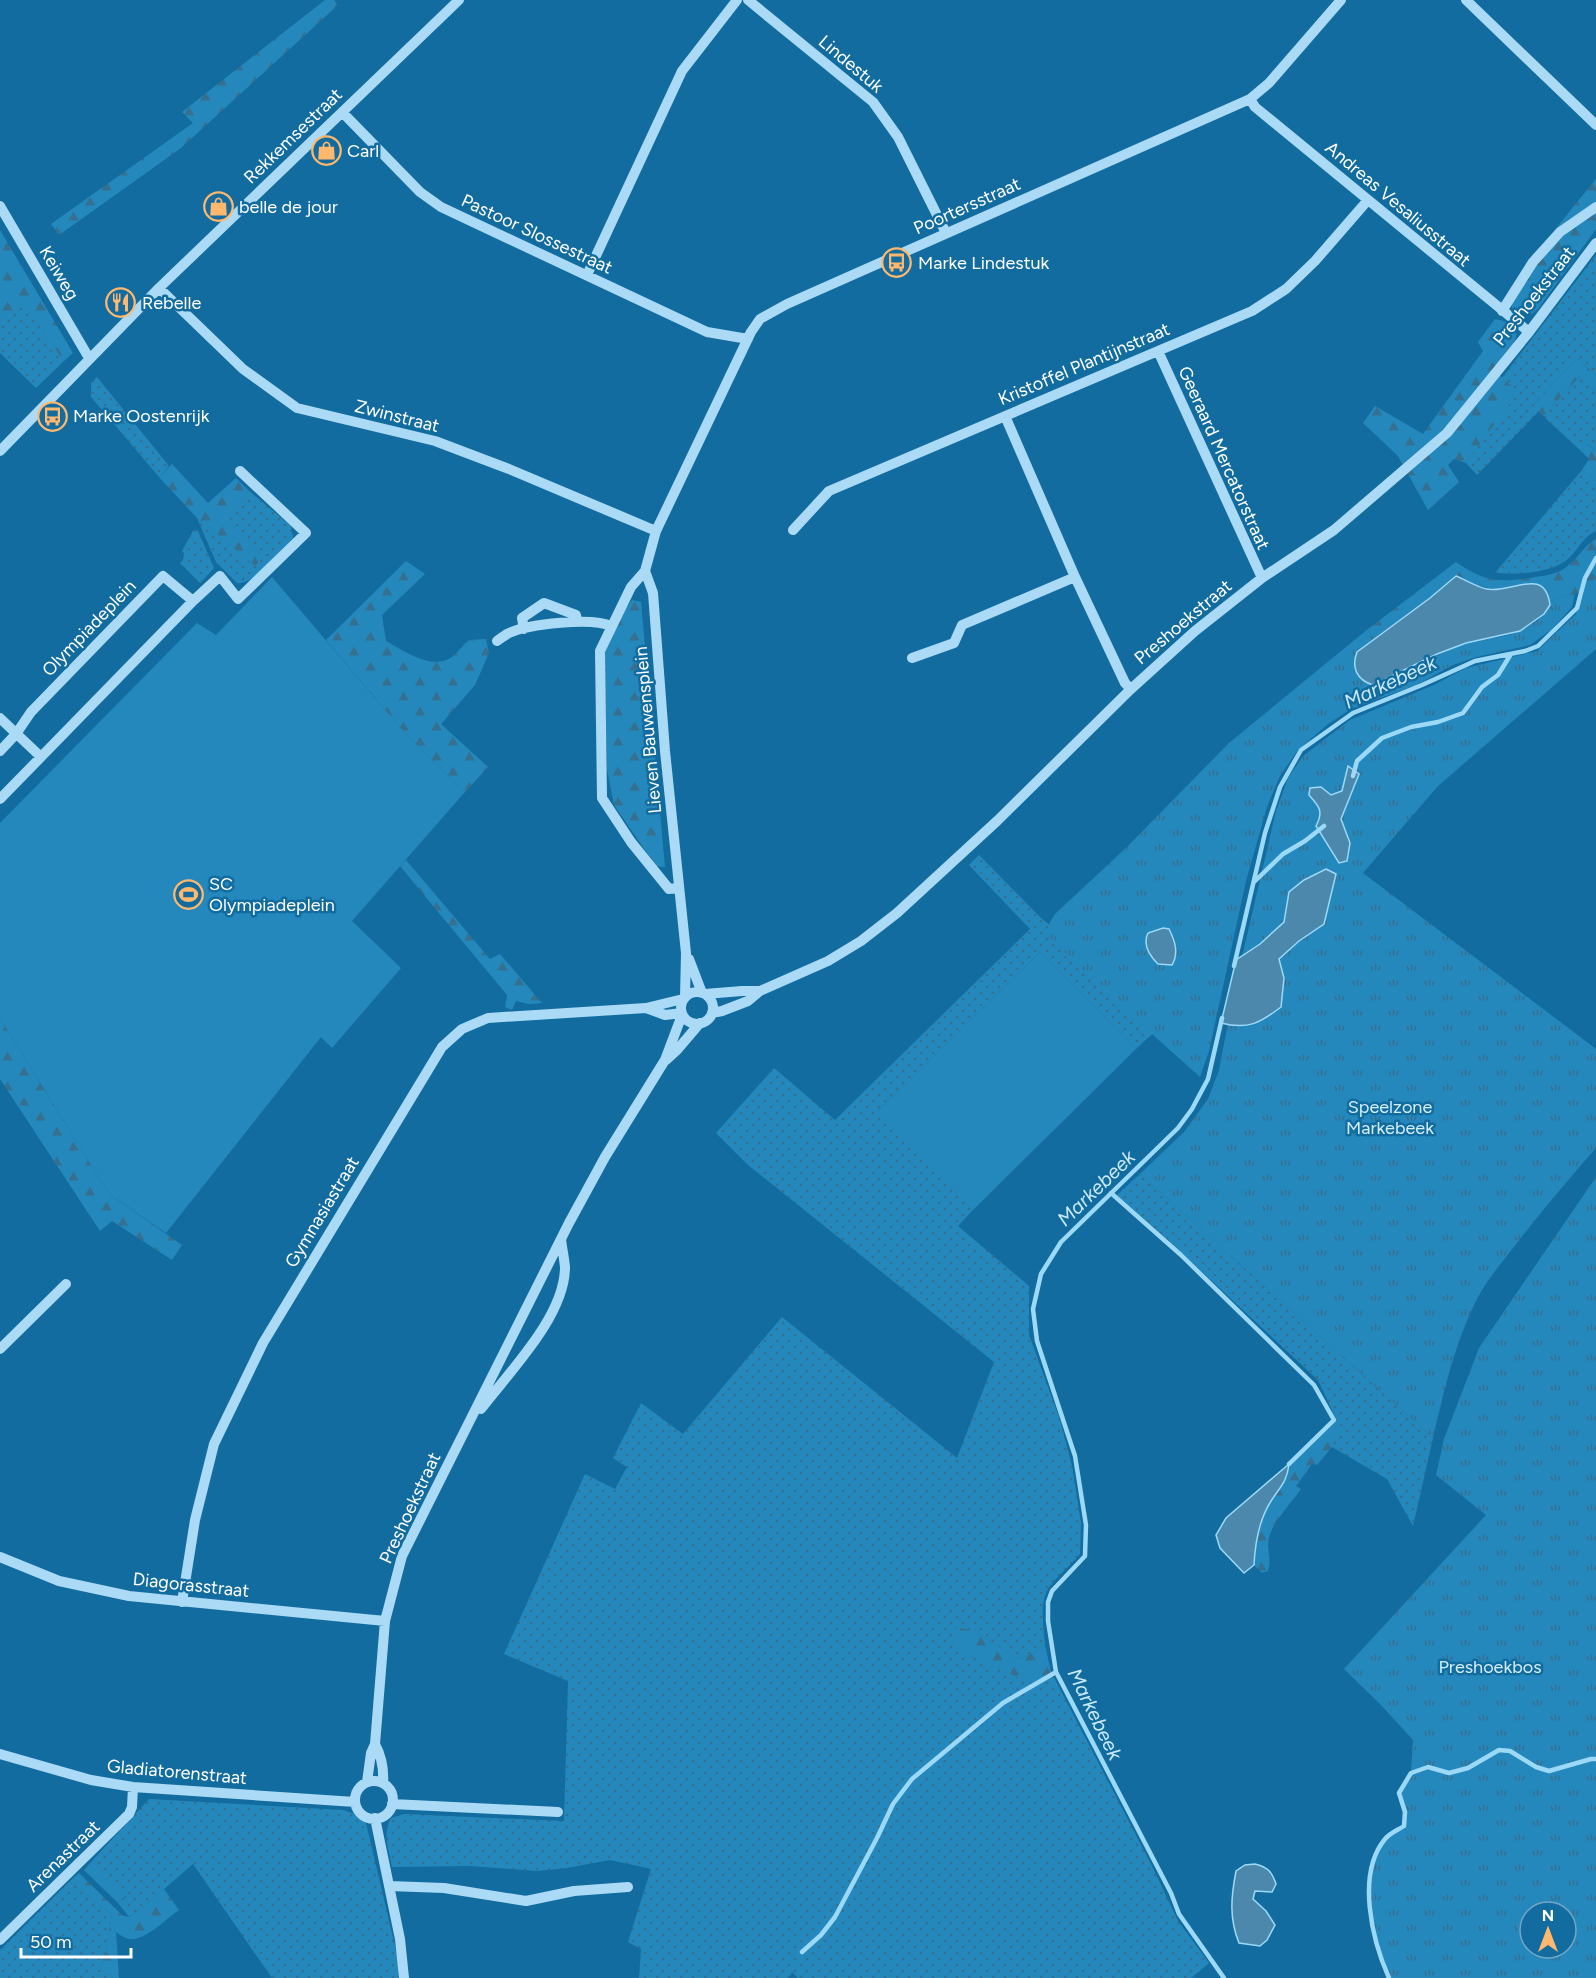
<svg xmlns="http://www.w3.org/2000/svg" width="1596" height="1978" font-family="Figtree,sans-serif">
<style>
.grass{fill:url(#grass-dots)}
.forest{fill:url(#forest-firs)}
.park{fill:url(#park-tufts);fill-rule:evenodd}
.pitch{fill:#2588bd}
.water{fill:#4b88ab;stroke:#9cd9f7;stroke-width:1.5}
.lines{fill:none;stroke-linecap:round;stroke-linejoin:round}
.stream{stroke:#9cd9f7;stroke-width:4.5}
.minor{stroke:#aadaf5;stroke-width:10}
.labels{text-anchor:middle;stroke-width:5;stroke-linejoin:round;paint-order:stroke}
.street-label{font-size:18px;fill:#fff;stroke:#126c9f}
.poi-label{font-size:18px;fill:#fff;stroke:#126c9f;text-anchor:start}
.park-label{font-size:18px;fill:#d3effe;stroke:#126c9f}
.water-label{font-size:20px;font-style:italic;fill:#c9eafc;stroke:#126c9f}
</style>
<defs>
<pattern id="grass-dots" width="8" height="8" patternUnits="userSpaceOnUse" patternTransform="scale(1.5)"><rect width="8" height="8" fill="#2588bd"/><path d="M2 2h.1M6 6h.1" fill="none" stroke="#357090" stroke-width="1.8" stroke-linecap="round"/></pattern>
<pattern id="forest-firs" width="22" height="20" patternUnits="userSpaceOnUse" patternTransform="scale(1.5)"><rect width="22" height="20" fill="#2588bd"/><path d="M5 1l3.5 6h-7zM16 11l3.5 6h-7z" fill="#357090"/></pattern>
<pattern id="park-tufts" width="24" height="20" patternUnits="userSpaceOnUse" patternTransform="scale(1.5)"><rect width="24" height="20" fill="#2588bd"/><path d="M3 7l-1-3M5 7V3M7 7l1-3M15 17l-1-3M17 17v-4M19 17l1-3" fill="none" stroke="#357090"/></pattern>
</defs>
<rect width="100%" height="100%" fill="#126c9f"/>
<path class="grass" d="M1596,255V376L1578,358L1533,405L1539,411L1477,475L1466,463L1517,392L1502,378Z
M24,303L64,361L36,388L0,353V321Z
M97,377L169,466L159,477L91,397V383Z
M1579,377L1596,393V452L1588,444L1581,451L1543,416Z
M1582,470L1596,481V531C1583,537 1579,548 1569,558C1554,573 1516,575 1495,573Z
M248,490L291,526L293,538C280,552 255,585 237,583L216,562L197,518L255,565L260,554L228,518Z
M195,530L198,531L214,568L200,583L180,563L183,560L184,553L182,551L193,531Z
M979,855L1040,917L1057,931L1152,1034L1136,1049L1040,952L877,1112L973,1210L958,1226L1029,1286V1335L1060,1420L1072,1466L1081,1523L1080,1554C1070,1566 1057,1576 1048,1589C1039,1604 1044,1628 1045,1645L1032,1654L1018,1659L976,1632L1031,1684L1051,1672L1152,1866L1178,1921L1209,1963L1191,1978H798L792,1972L789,1978H639L641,1949L628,1942L651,1869L610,1860L567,1868L537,1871L470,1866L392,1867C389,1851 382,1833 391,1818L404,1814L564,1821L568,1681L504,1654L585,1474L615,1489L627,1467L613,1458L641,1403L683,1434L782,1317L957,1458L994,1362L747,1164L716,1133L774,1068L835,1120L1030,929L969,865Z
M1140,1174L1433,1438L1413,1526L1387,1479L1332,1447L1339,1425L1318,1380L1167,1239L1117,1195Z
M149,1799L343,1810L355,1814L366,1823L398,1959V1978H272L193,1864L141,1909L129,1917L118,1903L127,1896L92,1861Z
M70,1881L112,1915L105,1954L99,1968L113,1978H0V1950Z"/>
<path class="forest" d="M325,0H334L338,5L181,148L59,235L51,224L193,123L182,112Z
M1596,179V229L1538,309L1530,315L1518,317C1515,313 1511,310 1512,305C1513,278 1577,202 1596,179Z
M0,230L73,353L64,361L24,304L0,321Z
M1495,319C1536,327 1508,351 1493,369L1518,392L1466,463L1454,459L1448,465L1459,482L1428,510L1398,456L1363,423L1375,406L1423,434L1483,351L1478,342Z
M1578,358L1596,376V393L1579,377L1543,416L1533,405Z
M1587,444L1596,452V481L1582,470L1589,459L1581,451Z
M172,464L208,503L236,478L248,490L229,518L260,554V561L255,566L197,518L159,477Z
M1596,539V570L1590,592L1575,593L1550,601L1549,598L1529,583C1493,593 1490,590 1456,576L1430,598L1374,638L1368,629L1456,562C1484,581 1497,583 1530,578C1541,576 1553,575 1562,570C1576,562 1583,546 1596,539Z
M406,561L425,574L382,615L386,641C404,651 432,671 452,657C458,652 463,645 469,640L486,639L489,653L475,685L441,724L488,767L465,792L404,732L326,640Z
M632,600L641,602L665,867L656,866L614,805L607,769L604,654L626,608Z
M406,860L490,959L500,954L542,1003L529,1004L516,1001L512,1010L505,1007L507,995L400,866Z
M0,1018L109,1194L182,1245L172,1260L112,1221L100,1231L0,1079Z
M1337,1420L1340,1425L1332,1447L1317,1465L1312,1464L1296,1486L1301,1489C1292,1502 1273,1522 1269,1537C1266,1549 1272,1559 1268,1571L1262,1573L1254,1565C1255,1544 1260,1520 1271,1501C1280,1487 1287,1482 1289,1464Z
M958,1627L976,1632L1018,1659L1032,1654L1045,1645L1051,1672L1031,1684L952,1646L953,1634Z
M92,1861L127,1895L118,1903L84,1870Z
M79,1873L122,1915L129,1917L141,1909L164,1889L179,1910C166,1919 149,1937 134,1939C127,1940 121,1936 116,1932L119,1978H113L99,1968L105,1954L112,1915L70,1881Z"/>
<path class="park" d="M1596,570V649L1438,786L1363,873L1596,1049V1148C1569,1179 1542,1210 1517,1243C1503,1261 1488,1278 1477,1299C1455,1342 1444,1391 1433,1438L1140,1174L1185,1131L1208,1099L1219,1070L1235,987L1276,811L1288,778L1303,756L1350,720L1434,685L1466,668L1537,651L1576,614L1584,592L1590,591Z
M1575,593L1572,607L1551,630L1530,645L1476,657L1453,665L1416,685L1351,709L1328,724L1298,750L1280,776L1267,807L1246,881L1209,1051L1200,1077L1152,1034L1148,1038L1048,935L1049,924L1055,914L1127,847L1229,743L1368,629L1374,638L1357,652L1373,685C1404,674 1432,656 1463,644C1482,638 1505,639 1522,630C1533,624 1550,614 1550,601Z
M1596,1177V1978H1389C1372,1941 1355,1874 1385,1839C1390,1833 1398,1830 1404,1826L1405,1812L1399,1793L1411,1773L1413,1740L1381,1705L1344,1669L1486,1515L1436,1475L1444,1439L1479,1348ZM1530,1912H1566V1948H1530Z"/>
<path class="pitch" d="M272,577L404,732L465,792L352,921L401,968L332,1048L321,1037L166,1233L109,1194L0,1018V823L197,623L216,635Z
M1040,952L1136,1049L973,1210L876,1113Z"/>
<path class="water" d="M1456,576C1466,580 1477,587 1487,589C1511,594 1545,565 1550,605L1544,614L1520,631L1466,643L1437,654L1373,685C1357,680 1351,668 1357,652L1430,598Z
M1348,766L1359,774L1341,819L1350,843L1347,861L1339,863L1316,826C1324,811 1319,806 1309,795L1310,788L1321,787L1331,795L1342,791Z
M1326,869L1336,874L1324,924L1299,941L1279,959L1284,978L1281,1007C1260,1023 1248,1030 1221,1023L1236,960L1260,944L1284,922L1289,892L1304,880Z
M1163,928L1169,929C1175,941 1179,953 1172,965L1158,964C1150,956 1142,945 1148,933Z
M1289,1464C1287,1482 1280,1487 1271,1501C1259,1520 1255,1543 1254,1565L1244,1573L1220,1548L1216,1535L1226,1518Z
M1255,1864C1268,1867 1272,1872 1276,1884L1272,1892L1255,1891L1253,1899L1266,1911L1275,1925L1267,1940L1260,1946L1239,1943C1229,1918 1231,1897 1236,1871L1245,1865Z"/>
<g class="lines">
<path class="stream" d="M1353,776L1357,761L1382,738L1411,727L1438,722L1463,713L1482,687L1498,675L1511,654
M1254,882L1283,854L1305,841L1324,826
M1234,966L1265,833L1280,787L1301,750L1353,713L1422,685L1475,661L1525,651L1538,646L1577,608L1585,578L1596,558
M1222,1018L1208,1079L1192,1109L1178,1128L1061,1242L1041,1274L1033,1309L1037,1341L1075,1456L1086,1525L1085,1556L1052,1591L1048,1602V1621L1056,1672L1171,1893L1179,1914L1224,1978
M1111,1193L1181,1255L1314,1385L1334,1420L1289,1464
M802,1952L821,1935L835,1917L877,1838L893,1804L912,1779L1003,1703L1056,1672
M1389,1978C1372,1940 1356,1874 1385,1839C1390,1833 1398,1830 1404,1826L1405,1812L1399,1793L1411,1773L1428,1767L1449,1773L1468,1768L1499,1750L1510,1751L1536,1767L1549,1771L1591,1759H1596"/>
<path class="minor" d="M748,0L873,102L898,137L946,233
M1466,0L1596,125
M1250,99L1255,107L1529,332
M342,112L420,192L441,207L707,332L748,339
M0,206L89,358
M587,275L682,71L737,0
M159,288L243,369L297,408L435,441L509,469L656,531
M1502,311L1533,262L1560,232L1596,207
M1158,351L1262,578
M1005,416L1075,577L1125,683L1131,689
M0,451L159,288L459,0
M793,530L829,491L1252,311L1286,289L1315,261L1368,200
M645,571L653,593L665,751L686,953L685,997
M524,629L522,618L544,603L576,615L577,621
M497,641C501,638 505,635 509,633C529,624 592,617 611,626
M912,658L954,643L962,625L1075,577
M0,718L41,757
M0,751L16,734L31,712L163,576L193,601
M0,799L193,601L220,576L238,599L306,533L240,471
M678,888L669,889L631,842L602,798L600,651L631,587L645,571L656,531L751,332L760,319L787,304L1250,99L1269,83L1341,0
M689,959L702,993
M681 1008a16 16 0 1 1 32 0a16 16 0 1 1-32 0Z
M705,994L742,991H760
M646,1008L665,1015L682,1013
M712,1013L722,1011L748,1001L760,991L828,961L861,941L897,913L997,821L1131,689L1195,631L1262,578L1334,530L1447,433L1529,332L1596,243
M666,1060L677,1050L700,1023
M0,1349L66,1284
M481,1409C510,1371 565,1316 565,1267C564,1257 562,1248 561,1239
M0,1557L59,1581L129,1596L385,1621
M182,1602L195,1520L214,1444L263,1343L442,1047L462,1029L488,1018L646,1008L683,999
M375,1744C382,1757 384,1769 383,1783
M0,1754L91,1780L133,1787L355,1802
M355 1800a19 19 0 1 1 38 0a19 19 0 1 1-38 0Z
M367,1782L371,1753L375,1744L385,1621L402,1556L569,1223L605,1157L665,1060L682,1015
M392,1804L558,1812
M375,1818L400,1939L404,1978
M389,1886L444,1888L526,1901L574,1891L628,1887
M0,1940L129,1814L132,1807L133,1787"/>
</g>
<defs>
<symbol id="shop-ring" viewBox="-11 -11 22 22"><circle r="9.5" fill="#126c9f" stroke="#ffb86d" stroke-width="1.5"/><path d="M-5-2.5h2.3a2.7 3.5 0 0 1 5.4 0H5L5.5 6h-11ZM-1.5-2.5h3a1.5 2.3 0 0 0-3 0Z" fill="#ffb86d"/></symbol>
<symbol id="bus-ring" viewBox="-11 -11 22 22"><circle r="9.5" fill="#126c9f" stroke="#ffb86d" stroke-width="1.5"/><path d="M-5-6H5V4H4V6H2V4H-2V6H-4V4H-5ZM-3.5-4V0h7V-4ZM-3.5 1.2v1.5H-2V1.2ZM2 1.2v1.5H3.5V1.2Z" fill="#ffb86d"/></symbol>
<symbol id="restaurant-ring" viewBox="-11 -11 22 22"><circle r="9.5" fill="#126c9f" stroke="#ffb86d" stroke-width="1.5"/><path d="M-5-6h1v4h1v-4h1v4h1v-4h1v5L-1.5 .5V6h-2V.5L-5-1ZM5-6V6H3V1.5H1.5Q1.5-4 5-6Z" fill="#ffb86d"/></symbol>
<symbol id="stadium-ring" viewBox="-11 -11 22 22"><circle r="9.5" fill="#126c9f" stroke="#ffb86d" stroke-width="1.5"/><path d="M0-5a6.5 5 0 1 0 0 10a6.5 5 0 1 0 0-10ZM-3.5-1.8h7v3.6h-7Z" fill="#ffb86d"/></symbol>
</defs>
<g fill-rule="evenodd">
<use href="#shop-ring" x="310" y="134" width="33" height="33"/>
<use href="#shop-ring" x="202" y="190" width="33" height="33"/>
<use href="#bus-ring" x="880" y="246" width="33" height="33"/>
<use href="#restaurant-ring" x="104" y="286" width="33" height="33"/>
<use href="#bus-ring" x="36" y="400" width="33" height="33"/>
<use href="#stadium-ring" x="172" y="878" width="33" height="33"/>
</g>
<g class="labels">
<g class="street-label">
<text transform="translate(851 64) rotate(40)" y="6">Lindestuk</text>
<text transform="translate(293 136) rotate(-44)" y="6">Rekkemsestraat</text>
<text transform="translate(1398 204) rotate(40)" y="6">Andreas Vesaliusstraat</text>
<text transform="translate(967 206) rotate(-24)" y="6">Poortersstraat</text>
<text transform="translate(537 234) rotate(25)" y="6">Pastoor Slossestraat</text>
<text transform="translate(59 273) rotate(59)" y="6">Keiweg</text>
<text transform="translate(1534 296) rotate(-52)" y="6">Preshoekstraat</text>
<text transform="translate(1084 364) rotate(-23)" y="6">Kristoffel Plantijnstraat</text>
<text transform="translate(397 416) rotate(14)" y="6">Zwinstraat</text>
<text transform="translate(1224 458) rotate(66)" y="6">Geeraard Mercatorstraat</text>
<text transform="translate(1183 622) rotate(-40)" y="6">Preshoekstraat</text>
<text transform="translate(89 628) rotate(-46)" y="6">Olympiadeplein</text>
<text transform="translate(648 730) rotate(-95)" y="6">Lieven Bauwensplein</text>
<text transform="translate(322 1212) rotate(-59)" y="6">Gymnasiastraat</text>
<text transform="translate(410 1508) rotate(-65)" y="6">Preshoekstraat</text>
<text transform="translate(191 1585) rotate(6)" y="6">Diagorasstraat</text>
<text transform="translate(177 1772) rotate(5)" y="6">Gladiatorenstraat</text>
<text transform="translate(63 1856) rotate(-44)" y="6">Arenastraat</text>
</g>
<g class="poi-label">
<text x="347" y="157">Carl</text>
<text x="239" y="213">belle de jour</text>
<text x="918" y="269">Marke Lindestuk</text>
<text x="142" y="309">Rebelle</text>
<text x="73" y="422">Marke Oostenrijk</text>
<text x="209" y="890">SC<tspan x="209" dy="21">Olympiadeplein</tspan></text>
</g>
<g class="park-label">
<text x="1390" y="1113">Speelzone<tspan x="1390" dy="21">Markebeek</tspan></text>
<text x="1490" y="1673">Preshoekbos</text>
</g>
<g class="water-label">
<text transform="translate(1390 682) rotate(-25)" y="7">Markebeek</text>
<text transform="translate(1096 1188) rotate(-44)" y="7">Markebeek</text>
<text transform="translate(1095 1714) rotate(64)" y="7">Markebeek</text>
</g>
</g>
<g transform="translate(1548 1930)"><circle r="28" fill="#126c9f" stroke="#71a7c5" stroke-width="1.5"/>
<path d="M0-4.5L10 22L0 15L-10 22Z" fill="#ffb86d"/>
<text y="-9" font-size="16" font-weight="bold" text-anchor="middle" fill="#ffffff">N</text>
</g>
<path d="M21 1948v9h110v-9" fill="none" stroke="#ffffff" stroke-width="3"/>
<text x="30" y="1948" font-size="18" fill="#ffffff" stroke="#126c9f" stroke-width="4.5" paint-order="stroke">50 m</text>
</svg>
